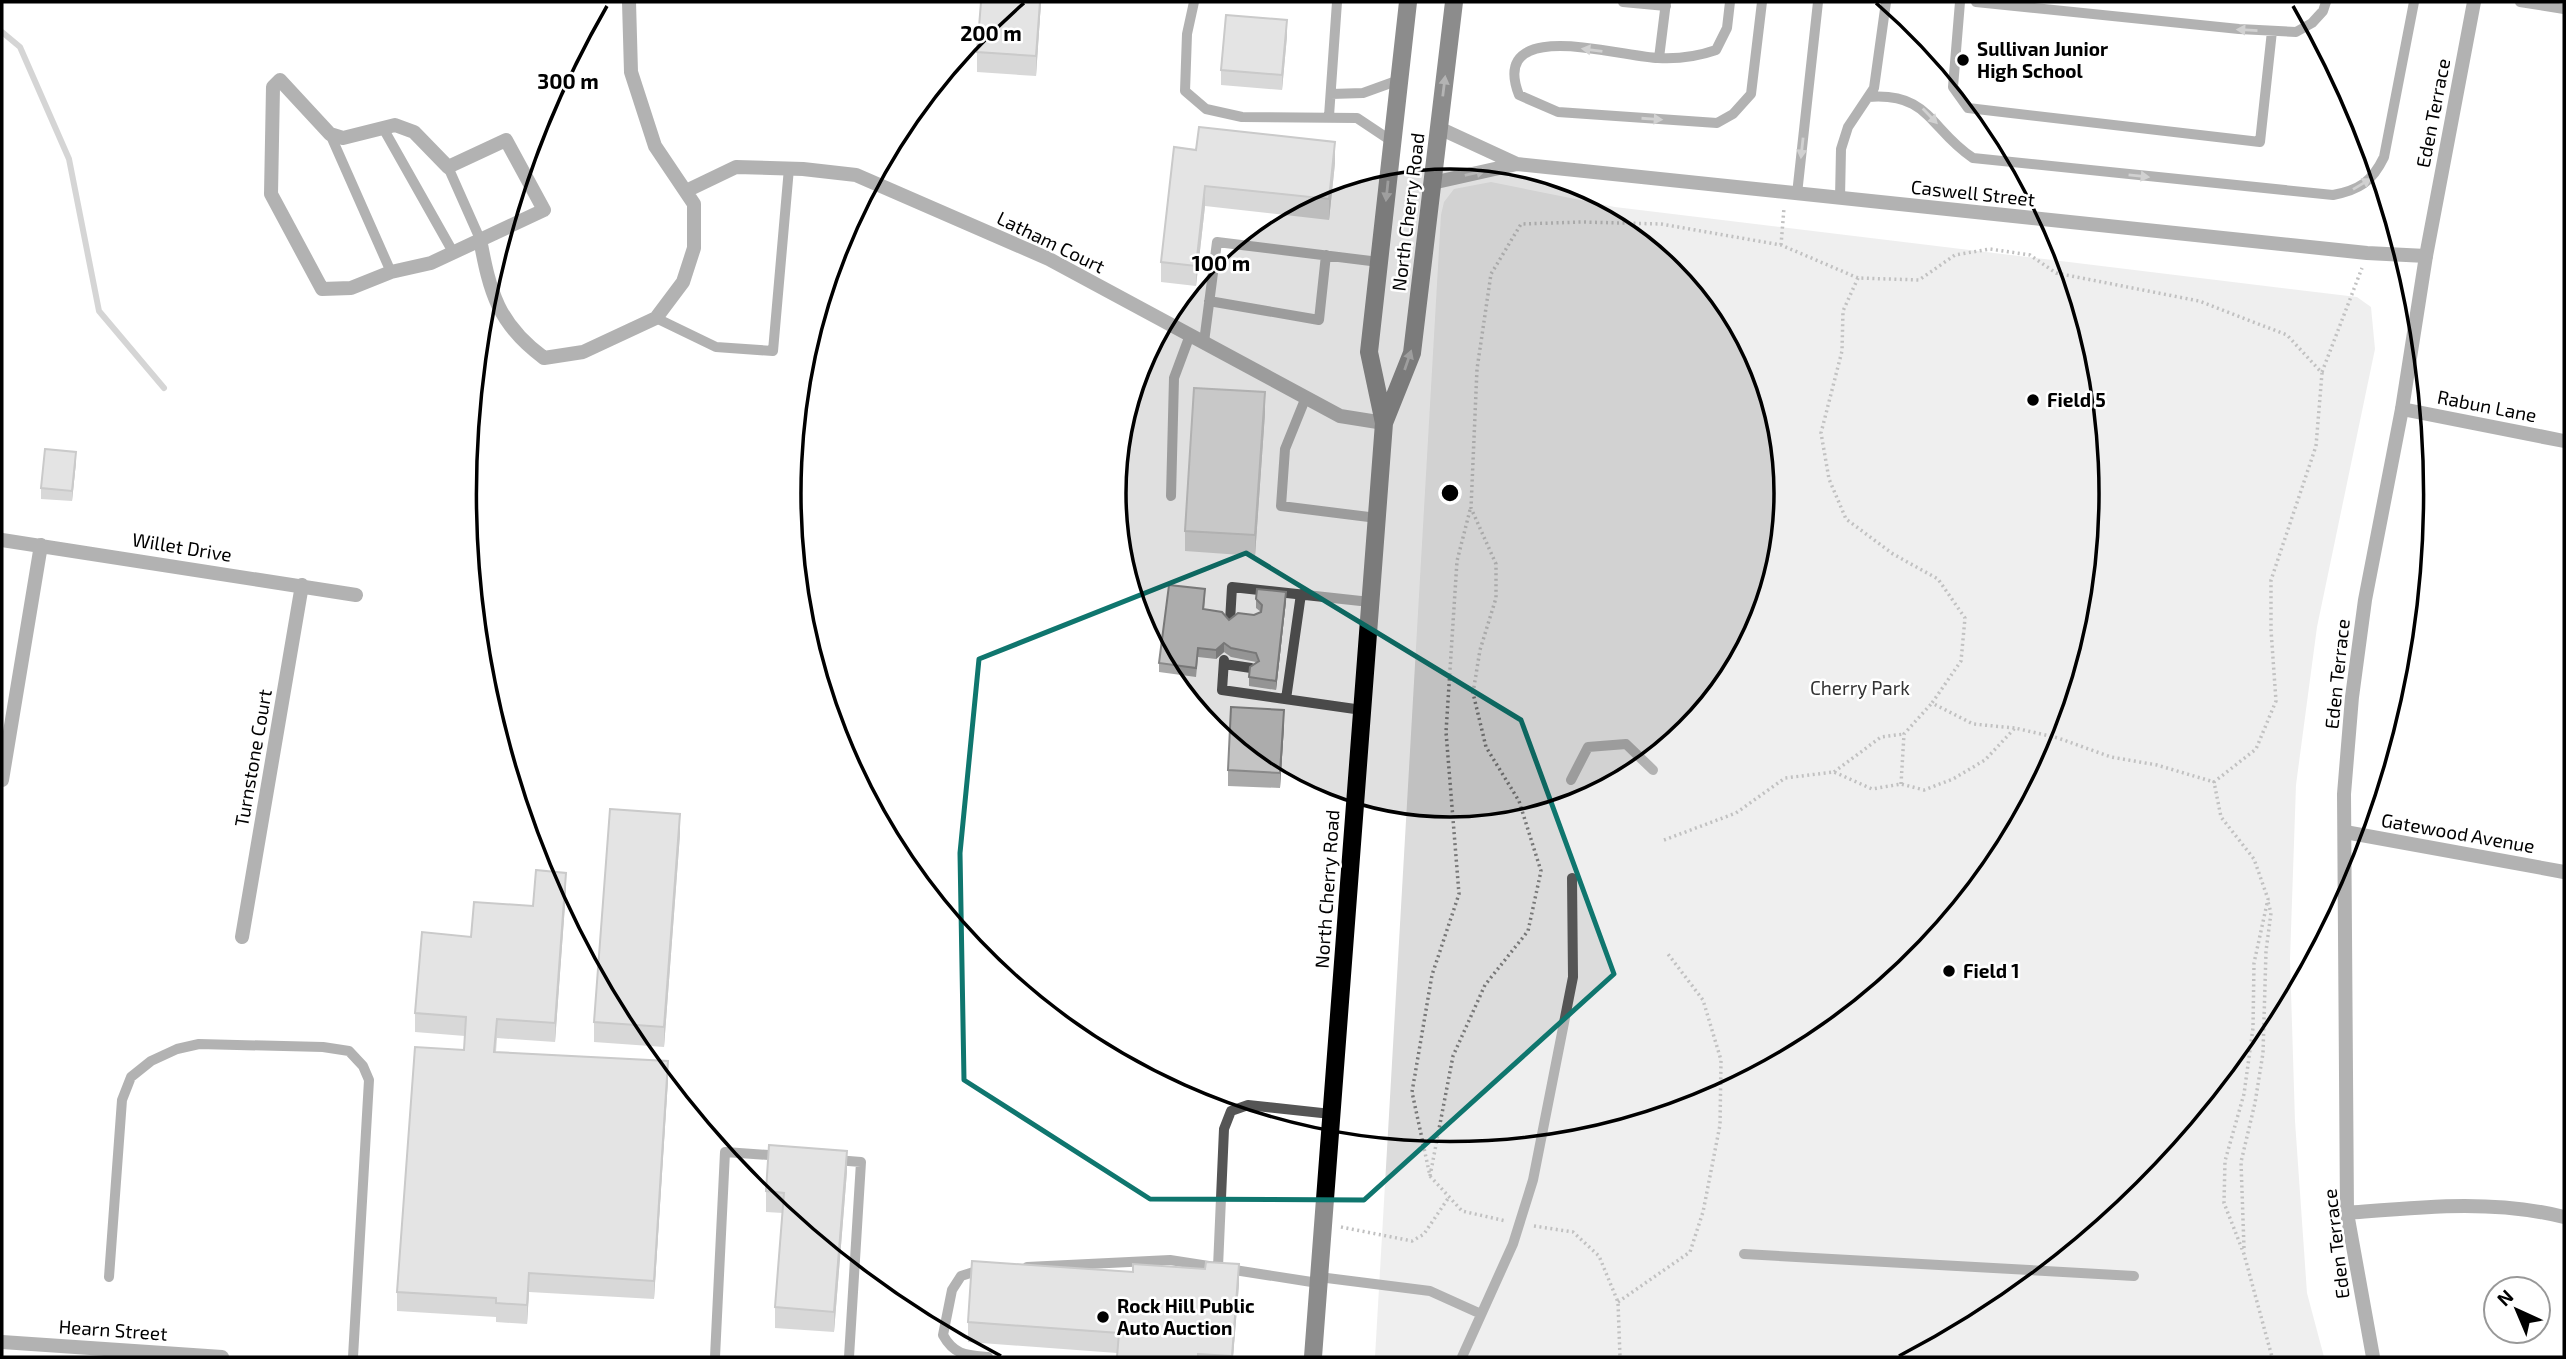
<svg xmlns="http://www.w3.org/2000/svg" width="2566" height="1359" font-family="'Exo 2',sans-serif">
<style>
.green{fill:#dcdcdc}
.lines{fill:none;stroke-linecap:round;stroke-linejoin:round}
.stream{stroke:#a3a3a3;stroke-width:6}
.path{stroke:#777;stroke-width:3.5;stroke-dasharray:2 3.5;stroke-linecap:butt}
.service{stroke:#555;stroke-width:10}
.minor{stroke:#555;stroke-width:14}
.tertiary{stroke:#555;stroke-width:14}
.primary{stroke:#000;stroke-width:18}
.wall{fill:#a9a9a9}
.shaded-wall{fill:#898989}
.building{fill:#c4c4c4;stroke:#898989;stroke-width:2}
.oneway{fill:#999}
.oneway2{fill:#595959}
.marked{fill:none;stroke:#0f766e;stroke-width:5;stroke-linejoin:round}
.ring{fill:none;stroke:#000;stroke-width:3.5}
.poi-dot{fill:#000;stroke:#fff;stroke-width:2.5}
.labels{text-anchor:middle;stroke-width:5;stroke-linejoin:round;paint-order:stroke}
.poi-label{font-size:19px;font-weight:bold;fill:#000;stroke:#fff;text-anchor:start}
.street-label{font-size:19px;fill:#000;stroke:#fff}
.park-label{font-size:19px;fill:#333;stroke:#fff}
.centre{fill:#000;stroke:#fff;stroke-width:3.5}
.ring-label{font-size:21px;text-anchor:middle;font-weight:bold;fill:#000;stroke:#fff;stroke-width:5;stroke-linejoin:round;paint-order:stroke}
</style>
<rect width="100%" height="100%" fill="#fff"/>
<path class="green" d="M1491,182L1615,207L2357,297L2371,307L2375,349L2317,627L2296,785L2290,959L2295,1121L2307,1293L2324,1357H1375L1441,215L1444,202L1454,189Z"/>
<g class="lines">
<path class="stream" d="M2,32L20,47L69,159L99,311L164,388"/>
<path class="path" d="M1781,245L1784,208
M1858,278L1843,311L1842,351L1821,433L1829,479L1846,519L1893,554L1938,579L1965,618L1961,661L1932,703L1973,724L2015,728
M2322,372L2362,268
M1470,510L1457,561L1446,732L1459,894L1432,975L1412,1092L1430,1176L1462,1211L1506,1221
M1834,772L1881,737L1904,734
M1901,784L1904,734L1932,703
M1664,840L1736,813L1785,778L1834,772L1872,789L1901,784L1924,790L1953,779L1985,760L2015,728L2058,738L2111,757L2157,765L2214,782
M1430,1176L1453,1056L1485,985L1528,931L1541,871L1519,801L1486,747L1473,693L1480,650L1496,598V564L1471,508L1477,369L1491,274L1521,224L1582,222L1661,224L1781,245L1858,278L1919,280L1955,255L1990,249L2030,255L2056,273L2199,301L2287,335L2322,373L2316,446L2271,580V630L2276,701L2256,749L2214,782L2221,817L2254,859L2268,899L2254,963L2253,1028L2244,1094L2225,1161L2224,1203L2244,1254L2272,1357
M1534,1226L1573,1232L1599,1256L1618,1302L1620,1357
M1341,1227L1412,1241L1424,1234L1449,1197
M2244,1248L2241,1162L2255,1103L2263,1053L2266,951L2271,913L2268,902
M1618,1302L1690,1252L1703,1212L1720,1125L1721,1060L1703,1000L1668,954"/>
<path class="service" d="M1194,2L1187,34L1185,91L1206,109L1242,117L1357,118L1393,142
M1623,2L1666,6
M1730,2L1727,28L1716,50C1699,56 1677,59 1658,58C1621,57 1488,15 1519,95L1558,112L1717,123L1733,114L1751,94L1762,2
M1960,2L1953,87L1968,108L2260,142L2272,31
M1976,2L2239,29L2296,32L2312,23L2323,11L2326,2
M2520,2L2564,9
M1659,58L1666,2
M1331,94L1363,93L1399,80
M1868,97C1930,92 1930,130 1973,158L2333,195C2359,190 2372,182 2384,157L2414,2
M1329,116L1337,2
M383,128L453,252
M330,134L391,272
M448,167L480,239
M1797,194L1818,2
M1840,198L1841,149L1848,127L1874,88L1886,2
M1209,301L1319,320L1326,255
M656,318L716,347L773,351L789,168
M1204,342L1217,242L1379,262
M1306,397L1285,449L1281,506L1377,518
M1171,496L1174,378L1190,335
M1230,621L1232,587L1370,602
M1224,660L1222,690L1362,710
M1224,664L1251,668
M1286,699L1301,594
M1571,780L1588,747L1626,744L1653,770
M836,1160L861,1162L849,1357
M1744,1254L2134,1276
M1027,1267L1170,1260L1318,1283
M1218,1267L1224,1129L1231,1111L1248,1105L1331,1114
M983,1269L961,1276L952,1290L943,1335C954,1355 966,1355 988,1357
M109,1277L122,1100L131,1077L151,1061L177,1049L199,1044L323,1047L349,1051L363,1066L369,1080L353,1357
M1319,1277L1430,1291L1481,1314
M715,1357L725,1152L782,1156
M1462,1357L1513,1244L1533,1180L1573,977L1572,878"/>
<path class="minor" d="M280,80L330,134L343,138L395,125L414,132L448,167L506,140L544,210L431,263L391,272L351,288L322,289L271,194L273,87Z
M1439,128L1517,164L2367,253L2426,256
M1432,183L1517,164
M686,191L736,167L803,169L856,175L1049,259L1340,416L1384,423
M480,239C490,293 498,324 544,358L583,352L656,318L683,282L694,248V204L655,146L631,72L629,2
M2402,409L2564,441
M2,540L356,595
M2,780L41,545
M2345,832L2564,872
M242,937L302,585
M2347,1213C2421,1207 2492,1199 2564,1217
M2,1342L222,1357"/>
<path class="tertiary" d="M2373,1357L2347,1213L2344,794L2352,697L2365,600L2402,409L2426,256L2474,2"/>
<path class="primary" d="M1384,423L1412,353L1454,2
M1313,1357L1384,423L1369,352L1408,2"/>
</g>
<path class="wall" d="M981,2H1041L1036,76L977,72V52Z
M1287,36L1282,90L1221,85V70Z
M1174,147L1335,163L1329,220L1205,206L1196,286L1161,282V262Z
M1265,413L1255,556L1185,551V531Z
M76,462L72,501L41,499V488Z
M1205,598L1204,610L1229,620L1254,615L1261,612L1256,608V599L1286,601L1276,690L1249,686V677L1256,662L1231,657L1224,652L1216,659L1198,657L1196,677L1159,672V663Z
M1284,726L1280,788L1228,786V770Z
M680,834L664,1047L594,1042V1022Z
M566,891L555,1042L497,1038L496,1052L668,1080L654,1299L529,1292L527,1324L496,1322V1317L397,1311V1292L464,1050L465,1036L415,1032V1013L471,937L533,906Z
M847,1171L834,1332L775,1328V1307L783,1213L766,1212V1191Z
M1133,1272L1239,1284L1233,1357H1117V1353L968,1342V1322Z"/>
<path class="shaded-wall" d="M1040,2H1041L1036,76V56Z
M1287,20V36L1282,90V75Z
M1335,142V163L1329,220V199Z
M1205,186V206L1196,286V266Z
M1265,392V413L1255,556V535Z
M76,452V462L72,501V491Z
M1286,592V601L1276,690V681Z
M1224,643V652L1216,659V650Z
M1284,710V726L1280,788V773Z
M680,814V834L664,1047V1027Z
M566,873V891L555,1042V1023Z
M668,1061V1080L654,1299V1281Z
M847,1151V1171L834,1332V1312Z
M1239,1264V1284L1233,1357H1232Z
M529,1273V1292L527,1324V1305Z"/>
<path class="building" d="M981,2H1040L1036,56L977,52Z
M1226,15L1287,20L1282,75L1221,70Z
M1199,127L1335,142L1329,199L1205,186L1196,266L1161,262L1174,147L1196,150Z
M1194,388L1265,392L1255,535L1185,531Z
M45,449L76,452L72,491L41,488Z
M1169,585L1205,589L1203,609L1222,612L1229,620L1238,613L1254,615L1261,612L1262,605L1256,599L1257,589L1286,592L1276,681L1249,677L1250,667L1259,661L1256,653L1231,648L1224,643L1216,650L1198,648L1196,668L1159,663Z
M1231,707L1284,710L1280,773L1228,770Z
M610,809L680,814L664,1027L594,1022Z
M536,870L566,873L555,1023L497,1019L494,1052L668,1061L654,1281L529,1273L527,1305L496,1303V1298L397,1292L415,1047L464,1050L466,1017L415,1013L422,932L471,937L474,902L533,906Z
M769,1145L847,1151L834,1312L775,1307L784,1193L766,1191Z
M972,1261L1133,1272V1264L1205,1269L1206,1262L1239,1264L1232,1356L1198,1354V1357H1117L1119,1333L968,1322Z"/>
<defs><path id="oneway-solid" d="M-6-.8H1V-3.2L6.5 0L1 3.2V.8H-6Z" transform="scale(1.75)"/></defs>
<g class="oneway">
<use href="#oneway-solid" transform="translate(2247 30) rotate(-177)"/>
<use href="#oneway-solid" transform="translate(1592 50) rotate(-173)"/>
<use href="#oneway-solid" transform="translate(1930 116) rotate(46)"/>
<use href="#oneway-solid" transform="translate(1652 119) rotate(4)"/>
<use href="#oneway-solid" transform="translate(1802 148) rotate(96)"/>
<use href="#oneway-solid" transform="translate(1475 173) rotate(-13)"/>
<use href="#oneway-solid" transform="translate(2139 176) rotate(6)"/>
<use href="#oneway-solid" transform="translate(2362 184) rotate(-31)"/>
</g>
<g class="oneway2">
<use href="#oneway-solid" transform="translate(1444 86) rotate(-83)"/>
<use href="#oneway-solid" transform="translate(1387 191) rotate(96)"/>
<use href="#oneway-solid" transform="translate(1408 360) rotate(-71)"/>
</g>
<path d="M0 0H2566V1359H0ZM1246,553L1521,720L1614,974L1364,1200L1150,1199L964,1080L960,853L979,659Z" fill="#fff" fill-opacity=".55" fill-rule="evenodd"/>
<path class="marked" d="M1246,553L1521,720L1614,974L1364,1200L1150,1199L964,1080L960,853L979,659Z"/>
<circle cx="1450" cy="493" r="324" fill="#000" fill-opacity=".12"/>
<g class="ring">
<circle cx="1450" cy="493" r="324"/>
<path d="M1876 3A649 649 0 1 1 1024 3"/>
<path d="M1001 1356A973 973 0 0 1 607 6M2293 6A973 973 0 0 1 1899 1356"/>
</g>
<g class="poi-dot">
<circle cx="1963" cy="60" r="7"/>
<circle cx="2033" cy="400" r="7"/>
<circle cx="1949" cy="971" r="7"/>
<circle cx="1103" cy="1317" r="7"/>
</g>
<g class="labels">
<g class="poi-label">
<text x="1977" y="56">Sullivan Junior<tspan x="1977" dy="22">High School</tspan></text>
<text x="2047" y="407">Field 5</text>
<text x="1963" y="978">Field 1</text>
<text x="1117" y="1313">Rock Hill Public<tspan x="1117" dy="22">Auto Auction</tspan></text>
</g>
<g class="street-label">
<text transform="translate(2433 113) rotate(-79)" y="7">Eden Terrace</text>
<text transform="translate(1973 193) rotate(6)" y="7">Caswell Street</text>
<text transform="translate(1408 212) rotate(-83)" y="7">North Cherry Road</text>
<text transform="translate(1051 242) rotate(26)" y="7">Latham Court</text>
<text transform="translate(2487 406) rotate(11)" y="7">Rabun Lane</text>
<text transform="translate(182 547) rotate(9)" y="7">Willet Drive</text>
<text transform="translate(2337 674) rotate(-84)" y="7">Eden Terrace</text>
<text transform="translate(253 758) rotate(-80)" y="7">Turnstone Court</text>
<text transform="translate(2458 833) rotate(10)" y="7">Gatewood Avenue</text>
<text transform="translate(1327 889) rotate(-86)" y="7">North Cherry Road</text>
<text transform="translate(2336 1244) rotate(-97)" y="7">Eden Terrace</text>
<text transform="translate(113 1330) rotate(4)" y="7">Hearn Street</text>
</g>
<g class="park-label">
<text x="1860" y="695">Cherry Park</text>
</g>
</g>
<circle cx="1450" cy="493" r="10" class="centre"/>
<g class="ring-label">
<text x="991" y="41">200 m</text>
<text x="568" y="89">300 m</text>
<text x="1221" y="271">100 m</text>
</g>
<rect width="2566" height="1359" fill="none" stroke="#000000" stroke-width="7"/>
<g transform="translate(2517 1310) rotate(316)"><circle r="33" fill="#ffffff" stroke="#999999" stroke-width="2"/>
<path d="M0-5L12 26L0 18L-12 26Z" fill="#000000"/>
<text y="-10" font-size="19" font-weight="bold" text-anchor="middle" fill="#000000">N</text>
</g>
</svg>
